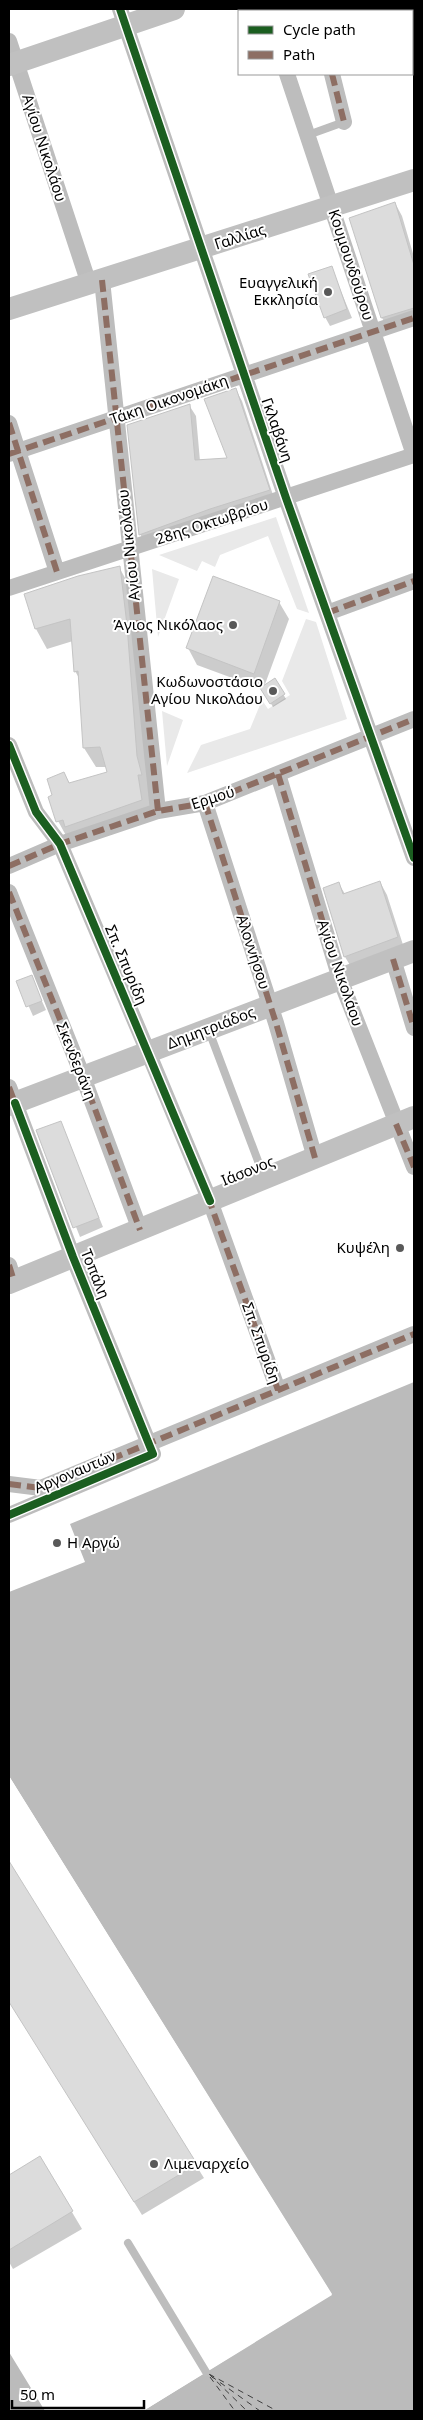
<svg xmlns="http://www.w3.org/2000/svg" width="423" height="2420" font-family="'Noto Sans',sans-serif">
<style>
.green{fill:#e9e9e9}
.water{fill:#bbb}
.pier{fill:#fff}
.shadow{fill:#0003}
.lines{fill:none;stroke-linecap:round;stroke-linejoin:round}
.ferry{stroke:#3f3f3f;stroke-width:1;stroke-dasharray:6 5;stroke-linecap:butt}
.building{fill:#dcdcdc;stroke:#c4c4c4}
.lane{stroke:#bdbdbd;stroke-width:8}
.street{stroke:#bdbdbd;stroke-width:16}
.secondary{stroke:#c0c0c0;stroke-width:22}
.quiet{stroke:#8d6e63;stroke-width:6;stroke-dasharray:12 6;stroke-linecap:butt}
.cycleway-casing{stroke:#fff;stroke-width:11}
.cycleway{stroke:#1b5e20;stroke-width:8}
.poi-dot{fill:#595959;stroke:#fff;stroke-width:2}
.labels{text-anchor:middle;stroke-width:4;stroke-linejoin:round;paint-order:stroke}
.street-label{font-size:15px;fill:#000;stroke:#fff}
.poi-label{font-size:15px;fill:#000;stroke:#fff;text-anchor:end}
</style>
<rect width="100%" height="100%" fill="#fff"/>
<path class="green" d="M276,517L309,613L297,609L268,536L220,555L215,567L202,561L197,571L159,555Z
M152,569L179,579L158,637Z
M306,619L316,622L347,719L187,773L201,745L250,729L262,700L268,709L290,695L282,681Z
M162,711L183,720L167,766Z"/>
<path class="water" d="M414,1382V2411H143L332,2294L9,1776V1592L85,1562L70,1524Z
M9,2352L45,2411H9Z"/>
<path class="pier" d="M9,1776L332,2295L143,2411H141L142,2409L329,2294L9,1781Z"/>
<path class="shadow" d="M395,203L402,216L414,257V324L390,331L382,318L351,218Z
M331,267L352,318L330,326L325,317Z
M236,390L242,401L275,501L146,545L140,534L189,405L196,416L200,461L228,459Z
M119,567L130,587L152,819L69,841L58,821L54,796L64,773L70,784L108,773L106,767H96L84,748L79,678L75,671L73,641L47,649L36,629L25,595Z
M279,602L289,619L264,687L275,680L286,699L273,707L262,689L197,665L188,648Z
M380,882L387,895L405,951L353,970L345,957L339,884L345,894Z
M31,977L46,1010L33,1016L18,982Z
M60,1122L103,1227L80,1237L38,1131Z
M9,1865L204,2178L142,2215L9,2000Z
M40,2158L82,2229L13,2269L9,2262V2177Z"/>
<g class="lines">
<path class="ferry" d="M209,2374L277,2411
M209,2374L247,2411
M211,2376L260,2411
M210,2377L235,2411"/>
</g>
<path class="building" d="M395,202L414,265V308L381,318L349,218Z
M332,266L347,309L324,318L308,274Z
M236,388L270,490L210,509L139,535L127,425L190,404L195,460L227,458L204,399Z
M120,566L127,625L137,756L142,775H138L142,800L65,827L63,820L56,822L48,797L52,795L47,779L64,772L69,783L107,772L100,747L83,748L78,671L74,672L70,619L35,629L24,594L78,576Z
M213,576L280,601L254,674L186,648Z
M275,678L285,694L270,704L260,688Z
M380,881L398,937L344,957L323,888L339,882L343,894Z
M32,975L42,1001L26,1007L16,981Z
M61,1121L99,1218L73,1228L36,1130Z
M9,1861L197,2164L134,2202L9,2002Z
M40,2156L73,2211L9,2250V2175Z"/>
<g class="lines">
<path class="lane" d="M308,135L344,122
M209,1031L264,1177
M128,2243L206,2372"/>
<path class="street" d="M120,9L286,498L414,858
M266,9L267,11
M317,9V11
M9,41L89,284
M287,74L414,455
M332,74L344,122
M102,280L158,811
M9,423L57,572
M9,454L414,318
M9,588L414,455
M327,613L414,581
M9,745L36,812L60,844L148,1052L210,1201L278,1390
M278,774L340,979L414,1167
M205,803L276,1023L315,1158
M9,866L60,844L158,811L205,803L414,719
M9,892L83,1077L140,1230
M393,959L414,1028
M9,1087L73,1257L153,1454L9,1515
M9,1265L14,1281
M9,1484L41,1488L414,1334"/>
<path class="secondary" d="M9,65L174,9
M9,309L414,180
M9,1105L414,951
M9,1283L414,1117"/>
<path class="quiet" d="M317,9V11
M332,74L344,122
M102,280L158,811
M9,423L57,572
M9,454L414,318
M327,613L414,581
M278,774L340,979
M205,803L276,1023L315,1158
M9,866L60,844L158,811L205,803L414,719
M9,892L83,1077L140,1230
M393,959L414,1028
M9,1087L15,1103
M396,1124L414,1167
M208,1197L278,1390
M9,1265L14,1281
M9,1484L41,1488L414,1334"/>
<defs>
<path id="cycleway" d="M120,9L286,498L414,858
M9,745L36,812L60,844L210,1201
M9,1515L153,1454L73,1257L15,1103"/>
</defs>
<use href="#cycleway" class="cycleway-casing"/>
<use href="#cycleway" class="cycleway"/>
</g>
<g class="poi-dot">
<circle cx="328" cy="292" r="5"/>
<circle cx="233" cy="625" r="5"/>
<circle cx="273" cy="691" r="5"/>
<circle cx="400" cy="1248" r="5"/>
<circle cx="57" cy="1543" r="5"/>
<circle cx="154" cy="2164" r="5"/>
</g>
<g class="labels">
<g class="street-label">
<text transform="translate(44 148) rotate(72)" y="5">Αγίου Νικολάου</text>
<text transform="translate(240 237) rotate(-18)" y="5">Γαλλίας</text>
<text transform="translate(351 265) rotate(72)" y="5">Κουμουνδούρου</text>
<text transform="translate(169 400) rotate(-19)" y="5">Τάκη Οικονομάκη</text>
<text transform="translate(277 430) rotate(71)" y="5">Γκλαβάνη</text>
<text transform="translate(212 522) rotate(-18)" y="5">28ης Οκτωβρίου</text>
<text transform="translate(129 545) rotate(-96)" y="5">Αγίου Νικολάου</text>
<text transform="translate(213 798) rotate(-18)" y="5">Ερμού</text>
<text transform="translate(253 952) rotate(72)" y="5">Αλοννήσου</text>
<text transform="translate(126 965) rotate(67)" y="5">Σπ. Σπυρίδη</text>
<text transform="translate(340 973) rotate(71)" y="5">Αγίου Νικολάου</text>
<text transform="translate(211 1028) rotate(-21)" y="5">Δημητριάδος</text>
<text transform="translate(76 1061) rotate(68)" y="5">Σκενδεράνη</text>
<text transform="translate(248 1171) rotate(-22)" y="5">Ιάσονος</text>
<text transform="translate(95 1274) rotate(68)" y="5">Τοπάλη</text>
<text transform="translate(261 1343) rotate(70)" y="5">Σπ. Σπυρίδη</text>
<text transform="translate(75 1472) rotate(-23)" y="5">Αργοναυτών</text>
</g>
<g class="poi-label">
<text x="318" y="288">Ευαγγελική<tspan x="318" dy="17">Εκκλησία</tspan></text>
<text x="223" y="630">Άγιος Νικόλαος</text>
<text x="263" y="687">Κωδωνοστάσιο<tspan x="263" dy="17">Αγίου Νικολάου</tspan></text>
<text x="390" y="1253">Κυψέλη</text>
<text x="67" y="1548" text-anchor="start">Η Αργώ</text>
<text x="164" y="2169" text-anchor="start">Λιμεναρχείο</text>
</g>
</g>
<rect width="423" height="2420" fill="none" stroke="#000000" stroke-width="20"/>
<rect x="238" y="10" width="175" height="65" fill="#ffffff" stroke="#999999"/>
<rect x="248" y="26" width="25" height="8" fill="#1b5e20" stroke="#999999"/>
<text x="283" y="35" font-size="15" fill="#000000">Cycle path</text>
<rect x="248" y="51" width="25" height="8" fill="#8d6e63" stroke="#999999"/>
<text x="283" y="60" font-size="15" fill="#000000">Path</text>
<path d="M12 2400v8h132v-8" fill="none" stroke="#000000" stroke-width="2.5"/>
<text x="20" y="2400" font-size="15" fill="#000000" stroke="#ffffff" stroke-width="4" paint-order="stroke">50 m</text>
</svg>
